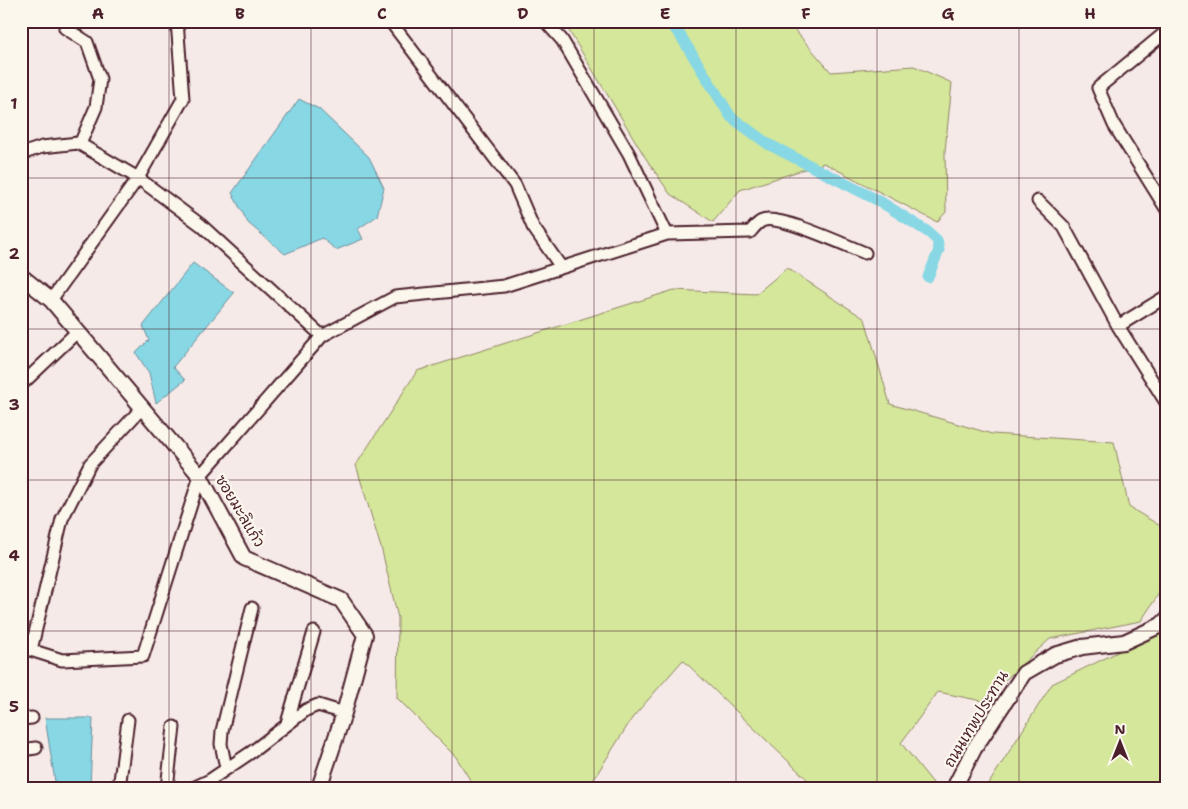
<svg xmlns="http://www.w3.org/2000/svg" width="1188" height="809" font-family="'Shantell Sans','Playpen Sans Thai',sans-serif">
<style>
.green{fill:#d4e79b;stroke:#8f8363}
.water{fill:#87d7e4;stroke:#6f8d9a}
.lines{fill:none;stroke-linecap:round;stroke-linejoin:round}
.canal{stroke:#87d7e4;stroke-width:11}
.minor-casing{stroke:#4a1f2b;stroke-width:15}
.tertiary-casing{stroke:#4a1f2b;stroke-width:18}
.minor{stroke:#fbf7ec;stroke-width:11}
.tertiary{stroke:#fbf7ec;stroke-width:14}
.grid{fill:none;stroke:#4a1f2b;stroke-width:1;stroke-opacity:0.55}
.labels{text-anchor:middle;stroke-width:4.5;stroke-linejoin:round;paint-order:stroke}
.street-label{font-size:15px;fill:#4a1f2b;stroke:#fbf7ec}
.neatline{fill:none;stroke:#4a1f2b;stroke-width:2}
.grid-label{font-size:16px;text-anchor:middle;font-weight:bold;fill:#4a1f2b}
</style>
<rect width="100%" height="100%" fill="#f6eae8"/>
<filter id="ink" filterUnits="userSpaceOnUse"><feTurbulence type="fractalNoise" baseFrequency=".02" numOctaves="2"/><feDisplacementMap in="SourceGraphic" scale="10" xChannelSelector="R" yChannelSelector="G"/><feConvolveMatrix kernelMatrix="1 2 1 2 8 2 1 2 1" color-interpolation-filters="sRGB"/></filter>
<g filter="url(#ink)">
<path class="green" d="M563,21H787L831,72L914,66L952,83L945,151L946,212L937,222L824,163L740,190L713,222L670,194L645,157Z
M787,268L865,319L890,404L992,434L1114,442L1129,507L1167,530V581L1141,621L1050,639L982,701L938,692L901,743L933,783L930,788H816L683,660L633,717L588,788H475L456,757L397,698L398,618L382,551L356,465L417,371L674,290L756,294Z
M1167,628V788H986L1052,684Z"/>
<path class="water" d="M299,99L319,109L369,157L384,188L377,216L358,229L363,239L336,250L322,238L285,254L248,223L232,193Z
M193,263L234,293L173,367L185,380L156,403L149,373L136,353L149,340L143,326Z
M45,718H93L90,788H56Z"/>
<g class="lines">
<path class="canal" d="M668,21L680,35L731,117L768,144L881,202L928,232L937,240L939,250L928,277"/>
<defs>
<path id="minor" d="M390,21L515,185L533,227L561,267
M545,21L562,40L629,154L667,234
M65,28L87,42L100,79L96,107L80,144
M1167,31L1098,88L1114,125L1167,210
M21,154L42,147L78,143L138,178L201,225L322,336
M1038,201L1064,227L1118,326L1167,404
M51,300L138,178L183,99L177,21
M1118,326L1167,296
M21,385L78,331
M21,647L62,660L143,656L200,476L322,336L395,297L504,286L667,234L750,232C753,229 757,223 762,221C777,213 847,246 865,253
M31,650L62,519L90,464L142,408
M21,719L32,718
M287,723L314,632
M21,750L36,748
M226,768L221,744L222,731L252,608
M119,788L128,720
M167,788L174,727
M193,788L210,780L253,751L306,710L318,705L344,713"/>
<path id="tertiary" d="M21,276L51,300L200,476L244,558L341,600L365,635L344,713L319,788
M954,788L974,749L1024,673L1055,655L1082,647L1124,642L1161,625L1167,619"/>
</defs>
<use href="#minor" class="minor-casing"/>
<use href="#tertiary" class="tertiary-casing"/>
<use href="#minor" class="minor"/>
<use href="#tertiary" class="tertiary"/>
</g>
</g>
<path class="grid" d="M169,21V788M311,21V788M452,21V788M594,21V788M736,21V788M877,21V788M1019,21V788M21,178H1167M21,329H1167M21,480H1167M21,631H1167"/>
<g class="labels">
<g class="street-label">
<text transform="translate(240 511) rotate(59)" y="5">ซอยมะลิแก้ว</text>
<text transform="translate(976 719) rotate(-59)" y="5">ถนนเทพประทาน</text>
</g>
</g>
<rect width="1188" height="809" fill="none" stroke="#fbf7ec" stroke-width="55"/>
<g transform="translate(1120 742)" stroke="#fbf7ec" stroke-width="4" paint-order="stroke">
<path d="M0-4L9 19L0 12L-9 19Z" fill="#4a1f2b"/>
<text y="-8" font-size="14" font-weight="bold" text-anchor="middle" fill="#4a1f2b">N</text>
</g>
<rect x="28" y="28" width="1132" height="754" class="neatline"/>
<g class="grid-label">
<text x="98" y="19">A</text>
<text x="240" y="19">B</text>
<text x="382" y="19">C</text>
<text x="523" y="19">D</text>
<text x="665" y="19">E</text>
<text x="806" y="19">F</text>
<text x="948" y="19">G</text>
<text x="1090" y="19">H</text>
<text x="14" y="109">1</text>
<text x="14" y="259">2</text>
<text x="14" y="410">3</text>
<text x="14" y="561">4</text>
<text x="14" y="712">5</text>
</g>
</svg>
